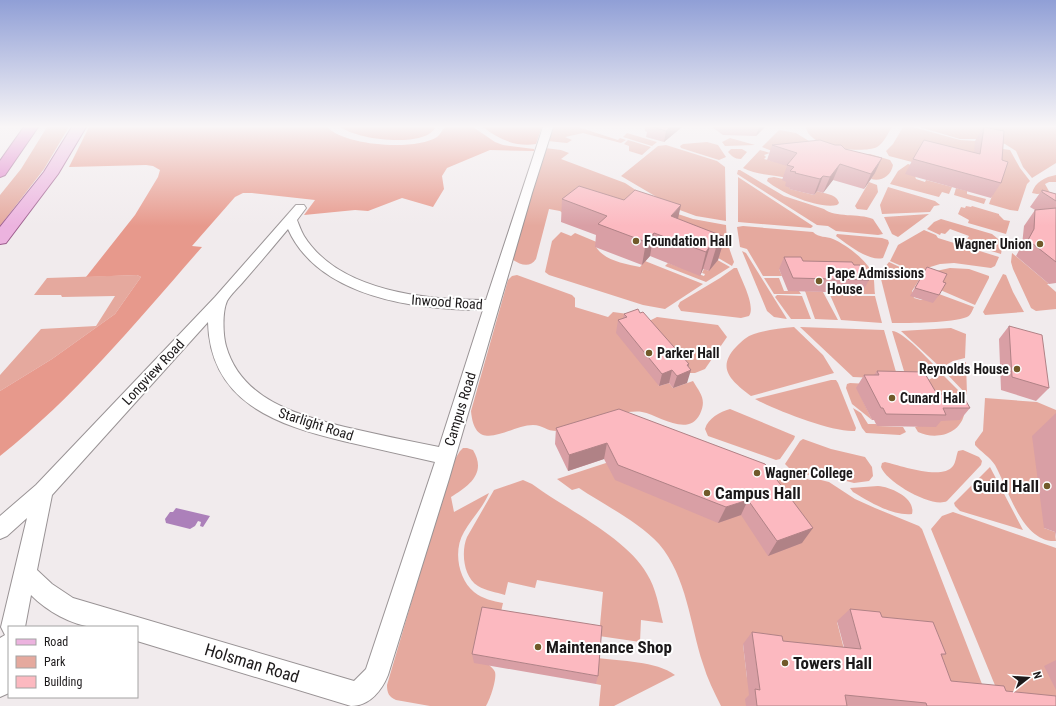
<svg xmlns="http://www.w3.org/2000/svg" width="1056" height="706" font-family="'Roboto Condensed',sans-serif">
<style>
.green{fill:#e5a99e}
.forest{fill:#e7998c}
.water{fill:#ac80ba}
.lines{fill:none;stroke-linecap:round;stroke-linejoin:round}
.street-casing{stroke:#999395;stroke-width:2}
.primary-casing{stroke:#9b5c8c;stroke-width:2}
.highway-casing{stroke:#9b5c8c;stroke-width:2}
.street{fill:#fff;fill-rule:evenodd}
.primary{fill:#ecb3df;fill-rule:evenodd}
.highway{fill:#e080ca;fill-rule:evenodd}
.wall{fill:#d99fa5}
.shaded-wall{fill:#b08286}
.building{fill:#fcb9c0;stroke:#b08286}
.poi-dot{fill:#705a2a;stroke:#fff;stroke-width:1.5}
.labels{text-anchor:middle;stroke-width:4;stroke-linejoin:round;paint-order:stroke}
.poi-label{font-size:14px;font-weight:bold;fill:#1c191a;stroke:#fff;text-anchor:start}
.street-label{font-size:14px;fill:#1c191a;stroke:#fff}
.near-poi-label{font-size:17px;font-weight:bold;fill:#1c191a;stroke:#fff;text-anchor:start}
.near-street-label{font-size:17px;fill:#1c191a;stroke:#fff}
</style>
<rect width="100%" height="100%" fill="#f1ebed"/>
<path class="green" d="M47,127H69L44,169L0,226V195L21,169Z
M554,127H578L618,140L620,138L626,140L621,143L583,133L565,137L572,140L567,143L548,141Z
M806,127H892C888,133 884,143 877,147C862,154 808,148 806,127Z
M903,127H913L960,140L975,141V145L1010,150L1020,168L1030,181L1027,184L1018,211L1010,210L989,204L999,177L912,162L889,156L886,151L893,144Z
M919,127H1056V163L1032,178L1023,167L1016,151L1005,144L987,139H960Z
M779,130L796,133L817,146L772,151L762,147Z
M627,133L657,142L652,146L623,137Z
M730,138L755,145L725,146L722,142Z
M628,140L651,147L642,155L629,151V146L624,144Z
M707,142L718,145L726,157L719,160L681,148L680,146L683,144Z
M666,145L717,161L725,167L726,221L696,216L677,209L621,176L658,146Z
M545,148L561,150L569,153L561,159L625,183L651,200L564,214L560,211L549,209L536,259C530,268 521,265 513,260Z
M731,149H742L747,152L741,159C734,159 732,156 728,152Z
M760,150L770,153L764,155L766,157L764,159L800,168L791,179C774,174 758,176 743,168Z
M863,154H870L890,160L893,165C891,176 881,182 871,179L874,173Z
M908,164L911,165L916,179L925,182L926,180L952,187L949,194L942,192L939,197L890,184L898,171Z
M738,170H740L784,196L824,209C835,218 859,213 873,219L883,234L878,235L836,231L828,226L817,225L737,174Z
M1056,175V182H1049L1045,184L1050,193L1037,194L1032,193C1035,182 1045,177 1056,175Z
M738,177L813,226L811,228L738,222Z
M774,177L783,179L788,182L790,189L814,195L817,191C825,194 837,194 839,203L837,205C818,209 781,193 767,181L768,178Z
M869,182L877,185L878,192L867,210L857,209L855,206Z
M888,187L935,201L940,205L934,206L930,212L882,214L880,205Z
M956,188L967,191V194L986,199L984,204L954,195Z
M966,206L971,207L972,206L999,214V215L1004,220L1010,221L1006,234L968,223L969,220L958,214L961,207L965,208Z
M675,213L693,219L726,225L727,242L734,262L732,266L689,241L671,214Z
M929,214L898,237L892,234L884,217Z
M941,219L992,234L1003,243L1001,254L965,243L969,236L950,229L945,234L941,233L940,235L927,229L934,222Z
M743,226L813,232C819,238 826,236 833,239C845,244 867,260 872,273C875,279 874,288 875,294H863L854,278L779,269L782,276H763L747,249L740,247L737,227Z
M924,230L936,235L938,238L999,257L995,266L991,268L954,263L940,264L927,268L922,275L890,261L898,245Z
M561,232L571,236L575,233L599,243L596,247C604,260 624,264 640,267L645,261L703,284L665,309L643,305L549,275L545,272L552,241Z
M837,234L882,238L888,240L889,243L883,258C869,262 847,244 836,236Z
M673,235L730,267L706,282L665,266L668,263L704,276L705,274L702,273L704,269L709,271Z
M742,251L746,253L787,319L774,317L767,311Z
M1012,253L1049,284H1047L1056,292V309L1036,311L1031,308L1013,269L1011,262Z
M889,262L921,277L912,291L914,298L921,300L939,294L974,307C972,311 971,315 967,317C952,323 910,323 892,323L881,279V272Z
M734,268H737C741,279 756,306 749,316L741,318L681,311L678,306L680,302L720,278Z
M950,268L969,269L989,276V278L975,305L938,289L936,271Z
M1003,274L1006,275L1013,292L1024,312L985,315L983,312Z
M137,275L141,277L115,314L52,359L0,391V375L41,329L96,326L115,296L62,297L61,295H34L47,278Z
M517,275L572,295L575,298V307L608,317L613,312L628,314L659,386L669,383L673,388L693,381C700,393 707,399 700,414C688,438 659,415 642,412C637,411 632,412 627,412L560,431C546,432 544,425 533,425C509,425 475,457 471,411L508,280L512,276Z
M764,278H779L784,291H799L801,294H774Z
M805,291L823,292L838,320L815,319Z
M830,292H857L860,296H875L882,323L841,320L830,295L831,294Z
M777,295L802,296L811,319H791L775,297Z
M657,317L718,325L727,337L705,369L695,373H682L647,322Z
M794,327L823,355L834,373L751,396C733,382 715,369 736,347C742,341 747,336 754,334C766,330 781,328 794,327Z
M800,327L884,330L898,379L853,377Z
M951,328L966,334L965,358L953,361L941,368L901,331Z
M892,331C903,331 930,361 938,369L923,378L907,381Z
M966,362L967,395L944,371L957,364Z
M941,373L965,397L966,399L937,394L923,383Z
M831,380H836L838,383L856,428L855,431C834,433 775,410 755,399Z
M850,383L869,384L857,388L872,420L852,404L846,388L847,384Z
M985,398L1037,402L1056,410V443L1044,528L1055,532L1056,541C1022,543 1008,488 995,465C990,457 981,452 975,445V442L983,431Z
M853,408L861,413L868,424H876L878,426L903,427L906,432L900,435L866,433L862,428Z
M730,409L795,436L794,439L780,459L776,460L708,436L705,429C708,418 720,412 730,409Z
M964,415C959,435 935,440 918,432L915,427L933,421Z
M803,439L831,449L865,457L872,467L873,476L869,481L854,483L819,474L809,475L790,469L785,464L800,441Z
M463,448H467L473,450C487,473 469,486 451,497L454,512L489,493C483,508 471,519 464,532C453,550 458,579 474,592C483,599 493,601 503,603L489,665C491,667 494,669 495,672C497,679 490,700 486,706H430L396,700C389,697 387,693 387,685L452,464L460,451Z
M963,450L979,457L982,461L981,465L947,501C933,509 886,482 881,467L882,463L885,462C899,465 942,481 953,466C956,462 956,456 958,451Z
M606,463L775,488L781,475L786,472L810,480H821L829,482L855,499L875,508L919,526L922,529L987,697L933,691L837,622L845,653L743,644L747,678L756,679L746,706H721C714,692 707,678 703,664C690,624 687,577 659,544C639,522 604,505 579,488L572,490L557,479Z
M990,467L1023,530L960,511L955,506L954,503Z
M523,480L532,484C566,509 627,538 647,574C656,588 659,607 663,623L641,620L640,642L599,636L603,592L537,580L535,588L508,582L505,595C496,592 486,591 478,586C463,577 461,551 467,537L494,490Z
M878,486C891,487 916,498 912,514C892,516 870,502 853,492L850,488Z
M953,512L1056,548V706L1001,700L931,529L942,516Z
M597,658C621,661 656,661 675,675L614,706H599L601,685L596,684Z"/>
<path class="forest" d="M89,127H327C345,146 415,151 437,137C440,135 442,130 445,127H473L495,142L503,145L534,149V151L490,150L447,168L442,176L444,189L433,207L402,198L368,211L355,210L304,215L315,200L252,193H243L235,197L192,246L202,247C138,320 76,396 0,456V391L52,359L115,314L141,277L137,275L86,277L135,215L158,177L160,170L153,166L146,165L69,167Z
M341,127H434L435,128C424,148 357,140 341,127Z
M483,127H542L536,144C515,147 498,139 483,127Z"/>
<path class="water" d="M176,508L210,516L203,527L200,526L201,522L198,521L195,526L190,529L166,523L165,519L170,512H173Z"/>
<g class="lines">
<defs>
<path id="street" d="M543,127H553L532,193L449,479L388,675C382,690 370,706 351,706L137,641V627C123,627 108,628 94,627C71,625 47,611 31,595L25,627H9V693L0,697V638L5,635L1,627L27,518L7,536L0,539V516L36,485L215,297L296,205H304L306,208L297,220C299,225 301,231 304,236C339,292 427,300 486,300ZM288,229C319,298 417,310 483,310L439,447C408,441 376,434 345,427C296,415 241,399 226,346C223,335 222,312 227,301C231,294 238,288 243,282C258,265 273,247 288,229ZM208,322C210,402 276,425 343,441C373,448 404,455 435,462L366,669L354,681L73,598L52,584L37,570L52,495Z"/>
<path id="primary" d="M72,127H86L58,174L6,243L0,244V227L44,172Z"/>
<path id="highway" d="M24,127H38L5,175L0,177V161Z"/>
</defs>
<use href="#street" class="street-casing"/>
<use href="#primary" class="primary-casing"/>
<use href="#highway" class="highway-casing"/>
<use href="#street" class="street"/>
<use href="#primary" class="primary"/>
<use href="#highway" class="highway"/>
</g>
<path class="wall" d="M645,127H682L664,142L646,137L647,132L645,131Z
M712,127H765L756,136L723,135Z
M983,127L1002,160L1001,183L991,198L905,174L913,159L974,153L975,141Z
M772,145L845,149L875,173L864,189L833,180L823,193L817,191L814,195L789,189L790,188L785,186L786,182L782,180L787,166L767,160Z
M1042,190L1056,194V283L1049,284L1016,256L1022,245L1024,226L1035,210L1030,207Z
M562,199L624,200L678,219L725,237L718,260L709,271L703,269L700,276L650,256L642,265L595,247L596,235L561,222Z
M784,257L803,261L854,265L869,280L862,293L788,291L779,269Z
M927,267L943,282L939,295L933,303L910,296Z
M624,314L688,367L687,383L673,388L669,383L659,386L616,333L618,320L623,318Z
M1009,326L1049,388L1036,401L1001,390L999,339Z
M877,371L937,394L970,408L960,420L941,421L936,427L877,426L874,420H872L856,388L864,375H874Z
M1056,413V537L1055,532L1044,528L1032,436Z
M556,428L765,464L802,543L768,556L741,515L718,523L615,480L604,459L568,471L555,444Z
M850,609L882,617L946,654L942,656L951,681L1006,691L1056,706H746L745,699L749,695L743,644L752,632L783,641L844,647L837,621Z
M472,654L598,676L596,684L474,663Z
M1056,660V690L1044,666Z"/>
<path class="shaded-wall" d="M670,127H682L664,142L666,131Z
M759,127H765L756,136Z
M882,158L875,173L864,189L871,174Z
M840,164L833,180L823,193L830,177Z
M823,176L817,191L814,195L820,179Z
M681,205L676,228L671,216Z
M654,233L650,256L642,265L646,242Z
M725,237L718,260L709,271L716,248Z
M710,246L703,269L700,276L706,252Z
M689,364L687,372L691,370L687,383L673,388L677,376L687,365Z
M672,370L669,383L659,386L662,374Z
M607,443L604,459L568,471L569,455Z
M748,500L741,515L718,523L726,507Z
M813,528L802,543L768,556L777,541Z"/>
<path class="building" d="M653,127H670L666,131Z
M984,127L1004,131L1002,160L1008,162L1001,183L913,159L924,140L980,154Z
M820,140L835,145H841L845,149L882,158L871,174L840,164L830,177L823,176L820,179L795,173L796,172L790,171L794,167L787,165L797,153L772,145Z
M579,186L624,200L635,190L681,205L671,216L725,237L716,248L710,246L706,252L654,233L646,242L598,224L607,216L562,199Z
M1042,190L1056,194V201L1042,192Z
M1056,208V262L1028,240L1034,229L1035,210Z
M784,257H801L803,261L852,262L854,265H860L869,280L793,278Z
M927,267L947,274L943,282L946,283L939,295L915,288Z
M638,309L640,313L643,312L689,364L687,365L691,370L677,376L672,370L662,374L618,320L627,317L624,314Z
M1009,326L1042,335L1049,388L1012,377Z
M877,371L924,372L937,394H962L970,408H943L946,415L886,414L883,408H881L864,375H879Z
M619,409L765,464L813,528L777,541L748,500L726,507L618,465L607,443L569,455L556,428Z
M482,607L602,626L598,676L472,654Z
M850,609L880,612L882,617L933,622L946,654H941L951,681L1004,686L1006,691L1056,696V706H927L926,703L845,695L847,706H757L755,689L760,690L752,632L782,636L783,641L861,649Z"/>
<linearGradient id="sky" x2="0" y2="1"><stop stop-color="#909fd6"/><stop offset="0.56" stop-color="#f9f6f7"/><stop offset="1" stop-color="#f9f6f7" stop-opacity="0"/></linearGradient>
<rect width="1056" height="226" fill="url(#sky)"/>
<g class="poi-dot">
<circle cx="636" cy="241" r="4"/>
<circle cx="1040" cy="244" r="4"/>
<circle cx="819" cy="281" r="4"/>
<circle cx="649" cy="353" r="4"/>
<circle cx="1017" cy="369" r="4"/>
<circle cx="892" cy="398" r="4"/>
<circle cx="757" cy="473" r="4"/>
<circle cx="1047" cy="486" r="4"/>
<circle cx="707" cy="493" r="4"/>
<circle cx="538" cy="647" r="4"/>
<circle cx="785" cy="663" r="4"/>
</g>
<g class="labels">
<g class="poi-label">
<text x="644" y="246">Foundation Hall</text>
<text x="1032" y="249" text-anchor="end">Wagner Union</text>
<text x="827" y="278">Pape Admissions<tspan x="827" dy="16">House</tspan></text>
<text x="657" y="358">Parker Hall</text>
<text x="1009" y="374" text-anchor="end">Reynolds House</text>
<text x="900" y="403">Cunard Hall</text>
<text x="765" y="478">Wagner College</text>
</g>
<g class="street-label">
<text transform="translate(447 302) rotate(4)" y="5">Inwood Road</text>
<text transform="translate(153 372) rotate(-47)" y="5">Longview Road</text>
<text transform="translate(460 409) rotate(-73)" y="5">Campus Road</text>
<text transform="translate(316 424) rotate(18)" y="5">Starlight Road</text>
</g>
<g class="near-poi-label">
<text x="1039" y="492" text-anchor="end">Guild Hall</text>
<text x="715" y="499">Campus Hall</text>
<text x="546" y="653">Maintenance Shop</text>
<text x="793" y="669">Towers Hall</text>
</g>
<g class="near-street-label">
<text transform="translate(252 663) rotate(17)" y="6">Holsman Road</text>
</g>
</g>
<rect x="8" y="626" width="130" height="72" fill="#ffffff" stroke="#a4a3a3"/>
<rect x="16" y="639" width="20" height="6" fill="#ecb3df" stroke="#a4a3a3"/>
<text x="44" y="646" font-size="12" fill="#1c191a">Road</text>
<rect x="16" y="656" width="20" height="12" fill="#e5a99e" stroke="#a4a3a3"/>
<text x="44" y="666" font-size="12" fill="#1c191a">Park</text>
<rect x="16" y="676" width="20" height="12" fill="#fcb9c0" stroke="#a4a3a3"/>
<text x="44" y="686" font-size="12" fill="#1c191a">Building</text>
<g transform="translate(1028 678) rotate(73)" stroke="#ffffff" stroke-width="3" paint-order="stroke">
<path d="M0-3L7 15L0 10L-7 15Z" fill="#1c191a"/>
<text y="-6" font-size="11" font-weight="bold" text-anchor="middle" fill="#1c191a">N</text>
</g>
</svg>
